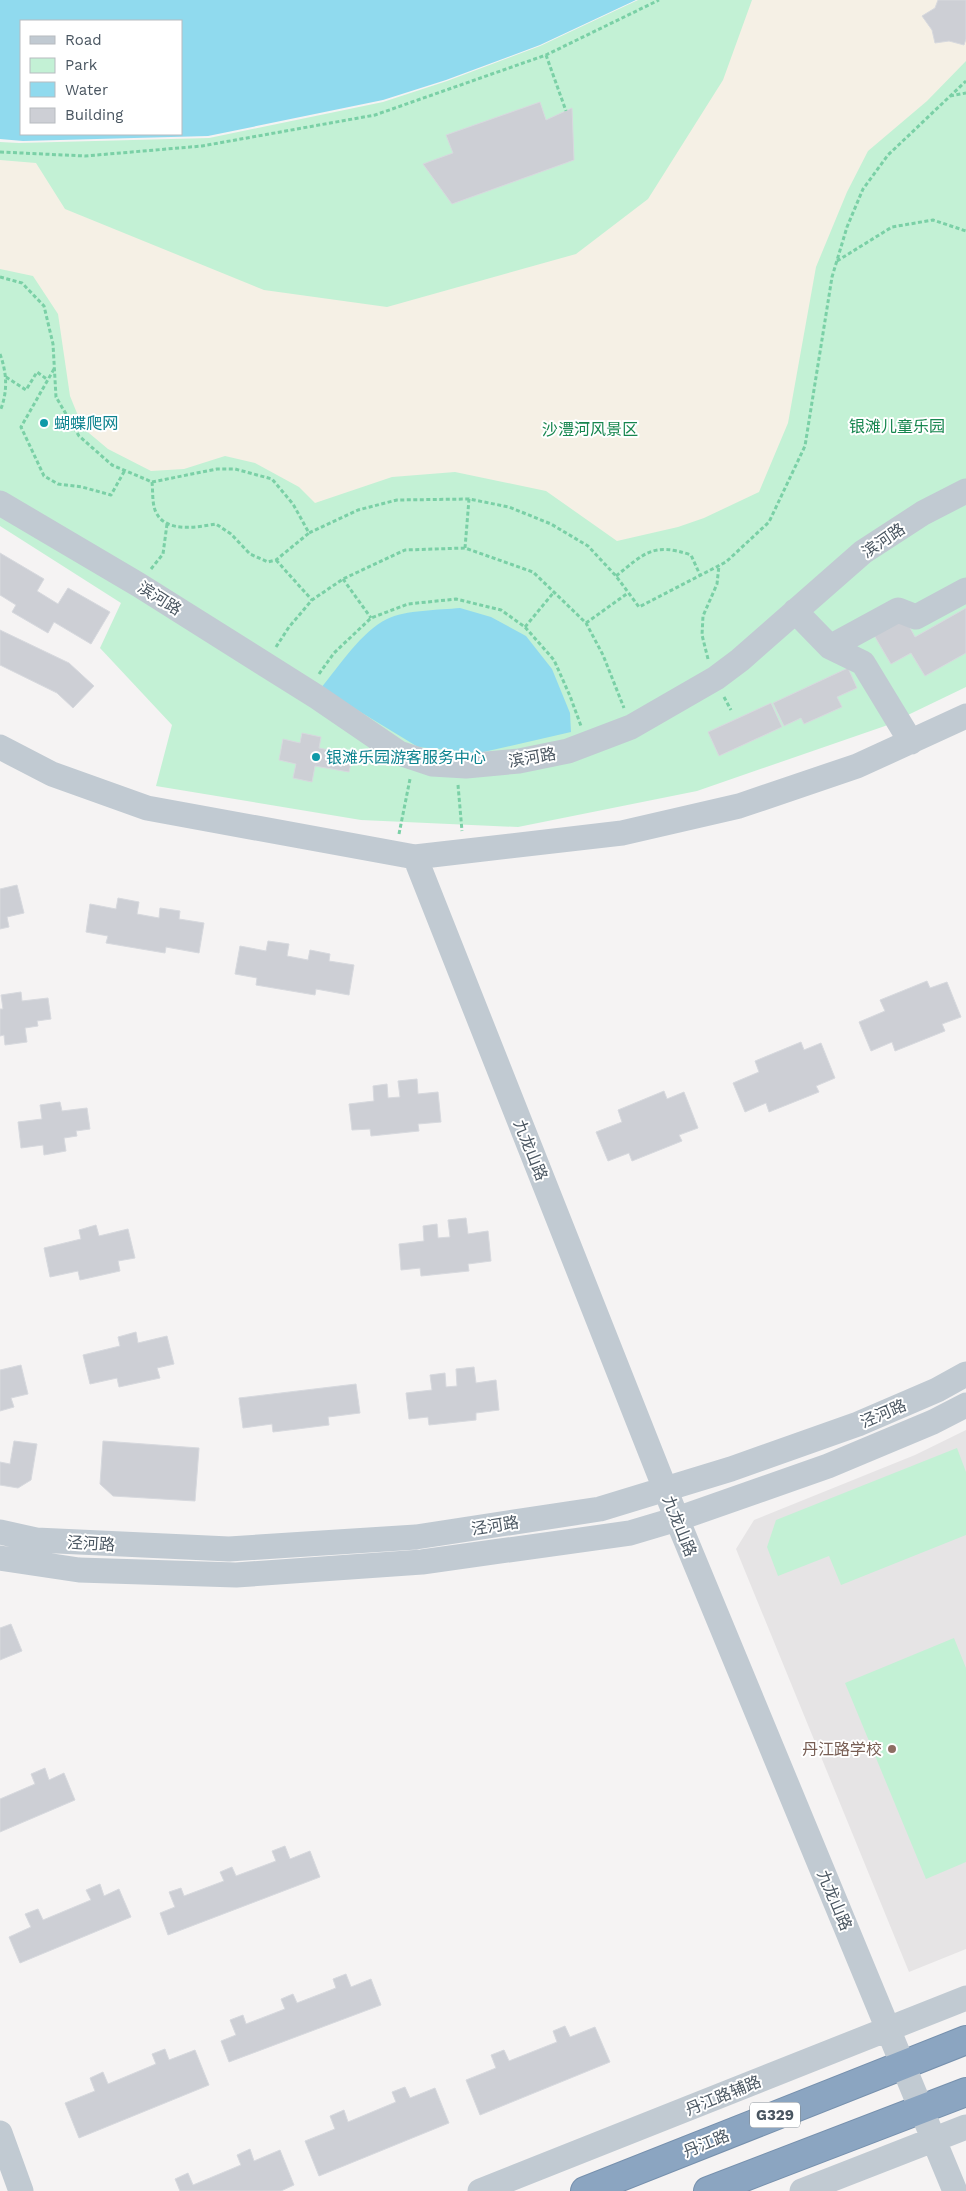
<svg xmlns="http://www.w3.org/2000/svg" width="966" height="2191" font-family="'Work Sans','Noto Sans SC',sans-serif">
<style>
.education{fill:#e6e4e5}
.green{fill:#c3f1d5}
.sand{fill:#f5f0e5}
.water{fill:#90daee;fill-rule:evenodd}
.building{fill:#cdcfd5;stroke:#d7d9de}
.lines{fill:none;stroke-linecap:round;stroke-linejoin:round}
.highway-casing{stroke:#7690ad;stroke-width:30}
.path{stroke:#7ad0a6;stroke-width:3;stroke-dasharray:4 2.5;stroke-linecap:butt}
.minor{stroke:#c1cad2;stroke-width:25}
.highway{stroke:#8ba5c1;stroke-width:28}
.culture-dot{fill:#0f9aa8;stroke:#fff;stroke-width:2}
.education-dot{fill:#8d6e63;stroke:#fff;stroke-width:2}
.labels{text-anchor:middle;stroke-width:4;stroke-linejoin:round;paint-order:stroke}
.shield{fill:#fff;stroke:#808990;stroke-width:1}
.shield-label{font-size:15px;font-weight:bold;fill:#4a5661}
.culture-label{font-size:16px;fill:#0d838f;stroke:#fff;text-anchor:start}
.park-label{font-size:16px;fill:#17864f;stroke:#fff}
.street-label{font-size:16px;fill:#4a5661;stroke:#fff}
.education-label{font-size:16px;fill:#785e54;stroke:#fff;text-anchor:end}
</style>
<rect width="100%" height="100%" fill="#f5f3f3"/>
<path class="education" d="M966,1430V1949L909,1972L736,1549L754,1520L915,1455Z"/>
<path class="green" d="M638,0H966V687L885,726L697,791L518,827L361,820L156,786L172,725L100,648L121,603L0,526V142L19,143L209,138L383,102L447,81L540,46Z
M957,1448L966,1472V1535L841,1585L829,1556L778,1576L767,1547L776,1520Z
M954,1638L966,1668V1862L926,1879L845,1683Z"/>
<path class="sand" d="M752,0H966V61L927,101L868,151L847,192L816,267L788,423L759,492L704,518L678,527L617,541L546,491L455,472L392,477L315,503L299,487L255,463L225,456L184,469L151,471L108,449L83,428L70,396L58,314L33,276L0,269V160L36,163L65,209L264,290L387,307L576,254L648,199L723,80Z"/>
<path class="water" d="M0,0H636L540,45L446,80L383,100L208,136L23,141L0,139ZM181,21V134H21V21Z
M460,608L491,617L526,636L552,669L570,713L571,732L479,753L418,747L321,688C339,666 362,631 387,619C405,610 440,610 460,608Z"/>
<path class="building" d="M938,0H966V39L964,45L949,41L935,43L932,30L922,16L935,8Z
M540,102L546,120L572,108L574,160L452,204L423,164L453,153L446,135Z
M0,553L44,579L37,591L58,604L68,588L110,612L91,644L54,622L48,633L12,612L16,605L0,595Z
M966,608V653L925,676L911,653L891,664L871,630L902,613L915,637Z
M0,630L69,663L94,686L73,708L57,693L0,665Z
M848,668L857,688L837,697L842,707L804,724L801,718L784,726L773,703Z
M771,703L782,727L719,756L708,732Z
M302,733L321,737L319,748L353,755L349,772L315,766L312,782L293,778L296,764L279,760L283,739L300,743Z
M17,885L24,913L7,917L9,927L0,929V889Z
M118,898L139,902L137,914L159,918L160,908L180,911L179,919L204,923L199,953L166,947L165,953L106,943L108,936L86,932L90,904L116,909Z
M268,941L289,944L287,956L308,960L310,950L330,954L329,961L354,965L349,995L316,989L315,995L256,985L257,978L235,974L240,946L266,951Z
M927,981L930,988L947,982L961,1017L942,1024L945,1031L895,1051L892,1042L871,1051L859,1022L885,1011L880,1000Z
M21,992L22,1001L48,998L51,1019L37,1021L38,1026L25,1028L27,1042L5,1045L4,1035L0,1036V1009H3L1,995Z
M801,1042L804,1050L821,1043L835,1078L816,1086L819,1092L769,1112L766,1103L745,1112L733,1083L759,1072L755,1061Z
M417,1079L418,1094L438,1092L441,1122L418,1124L419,1131L371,1136L370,1129L352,1130L349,1104L374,1101L373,1086L387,1084L388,1098L400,1097L398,1081Z
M664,1091L667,1099L684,1092L698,1128L679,1135L682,1141L632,1161L629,1153L608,1161L596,1132L622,1122L618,1110Z
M60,1102L62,1111L87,1108L90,1129L76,1131L77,1136L64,1138L66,1151L44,1155L43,1145L21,1148L18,1122L42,1119L40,1105Z
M466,1218L468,1234L488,1231L491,1261L468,1264L469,1271L421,1276L420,1268L401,1270L399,1244L424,1241L423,1226L437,1224L438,1238L450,1237L448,1220Z
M96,1225L99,1236L128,1229L135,1258L118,1261L120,1271L80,1280L78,1271L50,1277L44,1248L81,1239L79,1230Z
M136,1332L138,1343L167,1336L174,1364L157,1368L160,1378L119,1387L117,1378L90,1384L83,1355L120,1346L118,1337Z
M21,1365L28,1394L11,1398L14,1407L0,1411V1370Z
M474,1367L476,1383L496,1380L499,1410L476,1413V1420L429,1425L428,1417L409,1419L406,1393L432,1390L430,1375L445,1373L446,1387L457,1386L456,1369Z
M356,1384L360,1413L328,1417L329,1425L273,1432L272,1424L243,1428L239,1398Z
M14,1441L37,1444L31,1480L18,1488L0,1485V1462L10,1464Z
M103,1441L199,1448L195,1501L113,1496L100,1484Z
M11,1624L22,1651L0,1660V1628Z
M45,1768L49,1780L64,1773L75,1800L0,1832V1799L35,1784L31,1774Z
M285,1846L290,1859L310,1851L320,1877L168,1935L160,1913L175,1907L169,1892L181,1888L184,1896L224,1881L220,1872L232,1867L236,1876L276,1861L272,1851Z
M100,1884L104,1896L119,1889L131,1917L20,1963L9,1937L31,1927L25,1914L38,1909L43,1920L91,1900L86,1890Z
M346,1974L351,1987L371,1979L381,2005L229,2062L221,2041L236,2035L230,2020L243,2015L246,2024L285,2009L281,1999L293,1994L297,2003L336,1988L333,1979Z
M565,2026L570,2037L595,2027L610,2062L480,2115L466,2080L496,2068L491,2055L504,2050L509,2061L557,2042L553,2031Z
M165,2049L169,2060L195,2050L209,2085L79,2138L65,2103L95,2091L90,2078L103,2072L108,2084L156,2064L152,2054Z
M405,2087L410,2098L435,2088L449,2123L319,2176L305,2141L335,2129L330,2116L344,2110L348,2122L396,2102L392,2092Z
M250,2149L254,2161L280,2150L294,2185L281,2191H180L175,2179L188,2173L193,2185L241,2165L237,2155Z"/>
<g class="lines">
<defs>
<path id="highway" d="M585,2191L966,2040
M708,2191L966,2092"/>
</defs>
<use href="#highway" class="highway-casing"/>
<path class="path" d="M546,55L566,111
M950,96L966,93
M0,152L85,156L202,146L375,115L546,55L659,0
M837,261L892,227L933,220L966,231
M0,277L22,283L44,306L53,344L56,397L79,436L112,465L152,482L217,469H235L272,479L293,504L309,533L358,510L397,500L469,499L509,507L551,524L588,546L616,576L639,607L726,562L769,522L805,446L832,277L847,227L863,189L888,155L966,81
M0,354C7,373 8,392 0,411
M54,369L21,427L44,476L58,484L82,487L111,495L125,470
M6,377L26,390L37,372L48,380
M152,482C153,490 152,502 155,510C164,534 197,527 216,524L231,534L250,554L268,562L276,560L309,533
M465,548L469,499
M276,560L312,600
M151,569L163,554L167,524
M616,576C645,553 653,542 691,555L700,575
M343,579L371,618
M586,623L628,593
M525,627L554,592
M276,647L289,627L312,600L343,579L405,550L465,548L533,572L586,623L603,655L624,708
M708,659L702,635L703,616L717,584L719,565
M319,674L334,653L371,618L408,604L456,599L501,610L525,627L554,660L570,696L581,726
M724,697L731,710
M458,785L462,831
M399,834L410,779"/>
<path class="minor" d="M0,503L139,585L317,697L399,753L432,764L466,766L519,761L568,751L631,727L716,678L740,660L863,552L923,513L966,491
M795,611L830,647L863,663L911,742
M830,647L898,610L916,617L966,590
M0,747L52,774L147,808L415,857L622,833L739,806L857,766L966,716
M415,857L677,1519L955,2191
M0,1532L36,1540L229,1549L416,1537L600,1509L731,1469L858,1424L937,1390L966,1374
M0,1558L79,1570L236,1575L422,1562L630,1533L677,1519L828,1466L933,1422L966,1405
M0,2133L21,2191
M480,2191L966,1998
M802,2191L966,2127"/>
<use href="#highway" class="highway"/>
</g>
<g class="culture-dot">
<circle cx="44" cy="423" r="5"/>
<circle cx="316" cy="757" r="5"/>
</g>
<circle class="education-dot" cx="892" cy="1749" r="5"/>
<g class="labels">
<rect class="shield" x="750" y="2102.5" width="50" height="25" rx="4"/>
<g class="shield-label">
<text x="775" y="2120">G329</text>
</g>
<g class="culture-label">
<text x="54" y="429">蝴蝶爬网</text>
<text x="326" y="763">银滩乐园游客服务中心</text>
</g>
<g class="park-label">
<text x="897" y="432">银滩儿童乐园</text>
<text x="590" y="435">沙澧河风景区</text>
</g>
<g class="street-label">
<text transform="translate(883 540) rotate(-34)" y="6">滨河路</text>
<text transform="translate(160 598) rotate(32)" y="6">滨河路</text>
<text transform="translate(532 757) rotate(-10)" y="6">滨河路</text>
<text transform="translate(531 1150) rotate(68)" y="6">九龙山路</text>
<text transform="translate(883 1413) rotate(-23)" y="6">泾河路</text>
<text transform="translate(495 1525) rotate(-9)" y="6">泾河路</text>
<text transform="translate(680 1526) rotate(68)" y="6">九龙山路</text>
<text transform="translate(91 1543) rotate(3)" y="6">泾河路</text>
<text transform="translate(835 1900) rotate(67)" y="6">九龙山路</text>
<text transform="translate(723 2095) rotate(-22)" y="6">丹江路辅路</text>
<text transform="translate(706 2143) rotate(-22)" y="6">丹江路</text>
</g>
<g class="education-label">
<text x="882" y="1755">丹江路学校</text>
</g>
</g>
<rect x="20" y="20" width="162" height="115" fill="#ffffff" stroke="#b7bbc0"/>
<rect x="30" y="36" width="25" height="8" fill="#c1cad2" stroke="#b7bbc0"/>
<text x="65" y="45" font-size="15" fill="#4a5661">Road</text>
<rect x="30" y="58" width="25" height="15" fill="#c3f1d5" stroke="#b7bbc0"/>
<text x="65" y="70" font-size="15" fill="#4a5661">Park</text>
<rect x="30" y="82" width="25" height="15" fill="#90daee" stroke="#b7bbc0"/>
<text x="65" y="95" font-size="15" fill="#4a5661">Water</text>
<rect x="30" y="108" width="25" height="15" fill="#cdcfd5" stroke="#b7bbc0"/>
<text x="65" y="120" font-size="15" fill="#4a5661">Building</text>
</svg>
